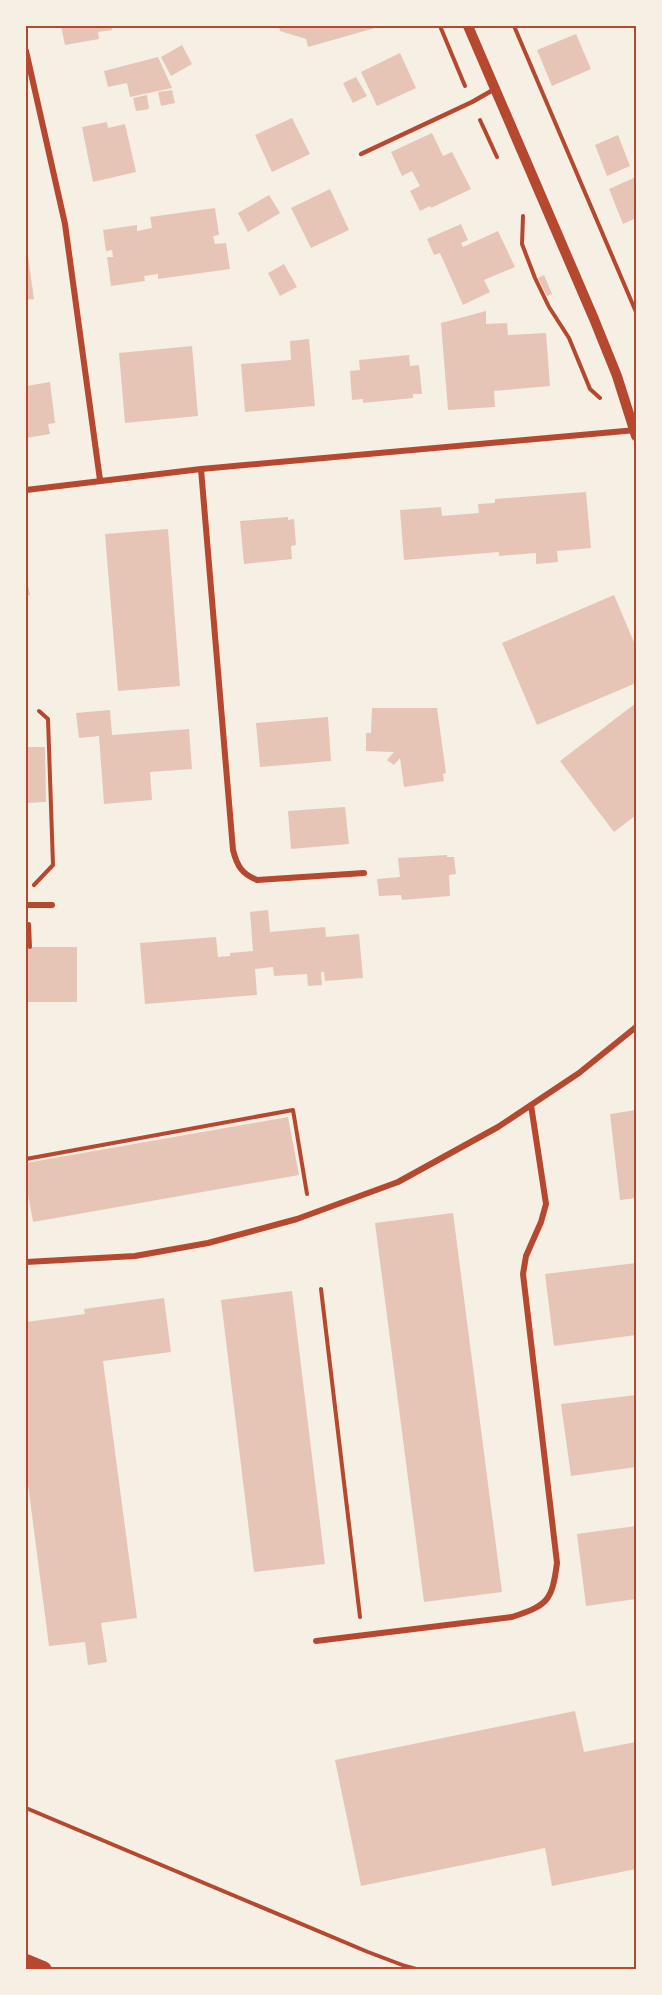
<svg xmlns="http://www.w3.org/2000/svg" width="662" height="1995" font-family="'Work Sans',sans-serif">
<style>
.building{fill:#e6c5b7}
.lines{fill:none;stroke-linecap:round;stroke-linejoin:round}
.path{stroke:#b5482f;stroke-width:4}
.service{stroke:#b5482f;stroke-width:4.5}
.minor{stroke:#b5482f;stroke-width:6}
.tertiary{stroke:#b5482f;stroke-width:10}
.motorway{stroke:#b5482f;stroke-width:18}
.neatline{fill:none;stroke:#b5482f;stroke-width:2}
</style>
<rect width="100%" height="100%" fill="#f6efe4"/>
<path class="building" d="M61,26H112V30L98,32L99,39L65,45Z
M279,26H382L308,47L306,39L280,31Z
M576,34L591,69L552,86L537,50Z
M182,45L192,64L171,76L161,57Z
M400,53L416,88L377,106L361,72Z
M158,57L172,88L130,97L127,83L108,87L104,71Z
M356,77L367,96L353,103L343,83Z
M172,90L175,103L161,106L158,92Z
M147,95L149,109L136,111L133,98Z
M292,118L310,154L272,172L255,135Z
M107,122L108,128L125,124L136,172L93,182L82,127Z
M432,133L443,156L452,152L471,189L431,208L430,206L420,211L410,191L420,186L412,171L402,176L391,152Z
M618,135L630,166L607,176L595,145Z
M636,177V218L623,224L609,189Z
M330,189L349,230L311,248L291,208Z
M269,195L280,213L248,232L238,213Z
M215,208L219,235L213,236L215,244L226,243L230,269L158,279V274L144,276L145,281L111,286L107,257H113L112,250L106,251L103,230L137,225V231L152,228L150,217Z
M461,224L468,240L461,243L463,247L498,231L515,267L484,280L490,292L463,305L440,253L434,255L427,239Z
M27,249L34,299L26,300V250Z
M284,264L297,287L280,296L268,273Z
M544,275L552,294L547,296L538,278Z
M486,311V324L507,323L508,335L546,333L550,386L494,391L495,407L448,410L441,323Z
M309,339L315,406L245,412L241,364L291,360L290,341Z
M192,346L198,416L125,423L119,353Z
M409,355L410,366L419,365L422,394H413V398L363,403V399L352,400L350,371L360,370L359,360Z
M50,382L55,423L48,424L50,434L26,438V386Z
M586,492L591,548L557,551L558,562L536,564V553L499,556V552L404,560L400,510L441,507L442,516L479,513L478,504L495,503V499Z
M288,517V520L294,519L296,545L291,546L292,559L244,564L240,521Z
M168,529L180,686L118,691L105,534Z
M26,575L30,595L26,596Z
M614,595L636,647V683L537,725L502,643Z
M636,703V815L614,832L560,761Z
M372,708H437L446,773L443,774L444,781L404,787L400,758L394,765L387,760L394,752L366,751V733H371Z
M110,710L112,735L189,729L192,769L150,772L152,800L104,804L99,736L79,738L76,713Z
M328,717L331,761L260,767L256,723Z
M26,747H45L46,802L26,803Z
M345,807L349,844L291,849L288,811Z
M447,855V857H454L456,874L449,875L450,896L402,900L401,895L379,896L377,879L400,877L398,858Z
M268,910L270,932L325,927L326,937L359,934L363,978L325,981L324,972H321L322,985L308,986L307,974L274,976L273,967L255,969L257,995L145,1004L140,943L216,937L218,957L230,956V953L253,951L250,912Z
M26,947H77V1002H26Z
M636,1110V1198L620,1200L610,1114Z
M288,1117L299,1175L33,1222L26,1182V1163Z
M453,1213L502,1592L424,1602L375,1223Z
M636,1263V1335L554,1346L545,1274Z
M292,1291L325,1564L254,1572L221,1300Z
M164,1298L171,1352L103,1361L137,1618L101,1623L107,1662L88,1665L85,1642L49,1646L26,1469V1322L85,1314L84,1309Z
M636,1395V1467L571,1476L561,1404Z
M636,1526V1599L586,1606L577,1534Z
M575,1711L584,1752L636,1742V1869L552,1886L545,1848L361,1886L335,1760Z"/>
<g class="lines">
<path class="path" d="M440,26L465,86
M514,26L636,312
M480,120L497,157
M523,216L522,244L535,278L549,307L569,338L590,389L600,398
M34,885L53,865L48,719L39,711
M29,924L30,947
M26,1159L293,1110L307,1194
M321,1289L360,1617
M26,1808L368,1952L405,1966L420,1970"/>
<path class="service" d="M361,154L472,102L493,90"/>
<path class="minor" d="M26,51L65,224L100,480
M201,469L233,850C237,866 242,874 257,880L364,873
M26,490L201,469L636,430
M26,905H52
M26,1262L135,1256L208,1243L297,1219L398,1182L498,1127L579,1073L636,1027
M316,1641L512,1617C548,1605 552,1601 557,1563L523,1274L526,1256L541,1222L546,1204L531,1105"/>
<path class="tertiary" d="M468,26L594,319L617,376L636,436"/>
<path class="motorway" d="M26,1963L43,1970"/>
</g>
<rect width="662" height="1995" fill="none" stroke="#f6efe4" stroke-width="54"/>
<rect x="27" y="27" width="608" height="1941" class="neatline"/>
</svg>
